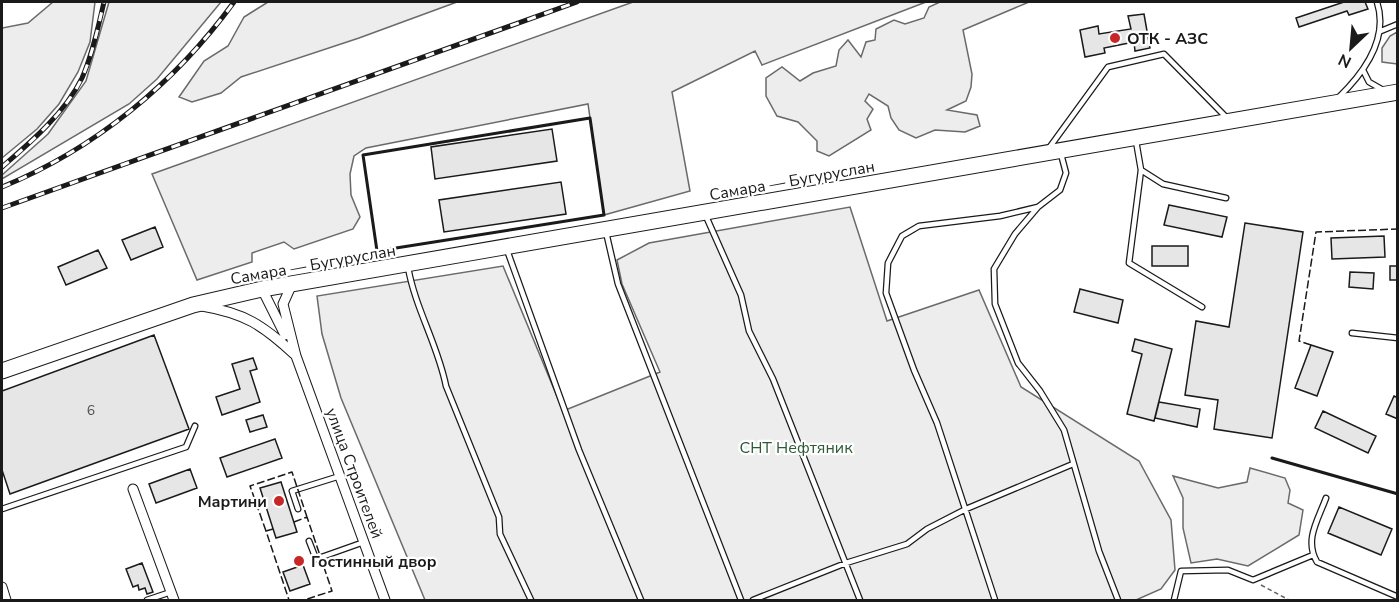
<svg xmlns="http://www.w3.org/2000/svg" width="1399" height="602" font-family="'Nunito Sans',sans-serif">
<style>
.built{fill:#ededed;stroke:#6a6a6a;stroke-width:1.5}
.building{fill:#e6e6e6;stroke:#1a1a1a;stroke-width:1.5}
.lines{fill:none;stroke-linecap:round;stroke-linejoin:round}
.lane-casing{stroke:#1a1a1a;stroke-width:7}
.street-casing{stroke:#1a1a1a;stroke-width:11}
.primary-casing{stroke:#1a1a1a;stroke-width:17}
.path{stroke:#5f5f5f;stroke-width:1.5;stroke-dasharray:4.5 3;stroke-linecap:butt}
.lane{stroke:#fff;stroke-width:4.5}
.street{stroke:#fff;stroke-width:9}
.primary{stroke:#fff;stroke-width:15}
.rail-casing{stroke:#1a1a1a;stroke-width:5}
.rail{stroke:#fff;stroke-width:3;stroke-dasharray:9;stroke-linecap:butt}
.fence{stroke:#1a1a1a;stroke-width:1.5;stroke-dasharray:8 3;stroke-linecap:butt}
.wall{stroke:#1a1a1a;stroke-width:3}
.poi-dot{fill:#c62828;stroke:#fff;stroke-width:2}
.labels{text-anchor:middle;stroke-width:4.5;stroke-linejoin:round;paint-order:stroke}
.number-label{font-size:14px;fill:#4d4d4d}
.poi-label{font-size:16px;font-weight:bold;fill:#1a1a1a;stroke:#fff;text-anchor:start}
.street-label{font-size:16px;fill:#1a1a1a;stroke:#fff}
.park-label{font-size:16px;fill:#2b5a34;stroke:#fff}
</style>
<rect width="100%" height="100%" fill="#fff"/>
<path class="built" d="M53,2H95L90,42L78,72L59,104L37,129L2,158V28L28,23Z
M109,2H221L157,79L129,104L2,179V175L48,134L86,81Z
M268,2H457L359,38L241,77L221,93L192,102L179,97L204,61L228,46L244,17Z
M633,2H926L762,65L755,51L672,92L690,191L604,215L588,104L366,148L354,156L350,174L351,195L360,217L353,229L294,249L284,242L252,253V262L197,280L152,174Z
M940,2H1029L963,30L972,74L971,87L966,101L947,110L977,115L980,126L965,132L935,130L916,138L899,130L891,118L888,106L869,94L865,101L873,109L867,119L871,130L829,156L817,151V141L798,122L777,116L766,96V78L782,67L800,81L813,73L836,66L839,50L848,40L861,57L866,42L875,40L876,29L894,20L905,24L924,18L929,7Z
M1397,32V64L1382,62V48L1390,36Z
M850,207L887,321L979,290L1021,387L1139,461L1171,520L1175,570L1161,589L1136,600H425L341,398L322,334L317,296L503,266L563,411L660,372L622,284L617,260L649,243Z
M1250,468L1285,478L1290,490L1288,503L1303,510L1299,535L1248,566L1217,559L1191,563L1183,528V498L1173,476L1218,488L1247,482Z"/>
<path class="building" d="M1344,2H1365L1368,9L1349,15L1347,11L1299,27L1296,18Z
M1144,14L1150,48L1135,51L1134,42L1104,48L1105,53L1085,57L1080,30L1098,26L1099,34L1131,29L1128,16Z
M552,129L557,161L435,179L431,147Z
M561,182L566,214L444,232L439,200Z
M1169,205L1227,217L1222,237L1164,225Z
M1245,223L1303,232L1272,438L1214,429L1218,400L1185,395L1196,321L1229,327Z
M155,227L163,247L131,260L122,240Z
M1384,236L1385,257L1332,259L1331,238Z
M1152,246H1188V266H1152Z
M98,250L107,268L66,285L58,267Z
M1390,266H1398V280H1390Z
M1350,272L1374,273L1373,289L1349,287Z
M1080,289L1123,300L1118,323L1074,312Z
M154,335L189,429L10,494L2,470V391Z
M1135,339L1172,349L1154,421L1127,414L1142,354L1132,351Z
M1311,345L1333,352L1317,396L1295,388Z
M253,358L257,369L250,371L260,402L222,415L216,397L240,389L232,364Z
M1394,396L1398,398V419L1386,414Z
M1159,402L1200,409L1197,427L1155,418Z
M1323,411L1376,436L1368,453L1315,428Z
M263,415L267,427L250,432L246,420Z
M275,439L282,458L227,477L220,458Z
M190,469L197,488L156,503L149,484Z
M281,482L297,532L276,538L260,488Z
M1339,507L1392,529L1381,555L1328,533Z
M142,563L153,592L147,594L145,588L139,590L138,585L133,587L126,569Z
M303,565L310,584L290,591L283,572Z"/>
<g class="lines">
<defs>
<path id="lane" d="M1381,31L1398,24
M1363,70L1369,82L1383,90
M1338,98C1364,73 1389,39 1377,2
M1136,141L1141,170L1129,263L1202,307
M1049,148L1108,67L1164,54L1226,117
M1141,170L1163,184L1226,198
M1038,207L1015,234L994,269L995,304L1018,363L1040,391L1064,430L1099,551L1118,600
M705,214L741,295L749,331L773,379L860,600
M606,232L618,284L741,600
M507,250L579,450L641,600
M408,267C415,308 438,345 446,386L499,517L500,534L531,600
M1352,333L1398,338
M1326,498C1318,520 1304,540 1317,562L1398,597
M2,509L186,447L195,426
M298,509L292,491L340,476
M309,541L316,559L364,542
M147,600L171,592
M753,600L846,563L907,544L927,529L966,509L1073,464
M995,600L937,423L914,370L886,293L888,263L902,236L919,226L1000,216L1038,207L1060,190L1066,173L1061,154
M1174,600L1181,571L1228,570L1253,580L1313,555"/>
<path id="street" d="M292,284L283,304L296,356L385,600
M262,289L285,335
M202,306C244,313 263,325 294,354
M133,489L174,600
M2,587L6,600"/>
<path id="primary" d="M2,371L193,305L262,289L1398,92"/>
</defs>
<use href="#lane" class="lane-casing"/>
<use href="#street" class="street-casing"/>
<use href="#primary" class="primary-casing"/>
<path class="path" d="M1261,585L1289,600"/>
<use href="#lane" class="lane"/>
<use href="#street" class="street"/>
<use href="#primary" class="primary"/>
<defs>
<path id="rail" d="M2,167C31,142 65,113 82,78C93,53 98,27 104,2
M2,187C95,149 175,83 234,2
M2,208L577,2"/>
</defs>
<use href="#rail" class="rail-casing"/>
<use href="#rail" class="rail"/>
<path class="fence" d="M1311,345L1299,341L1316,232L1398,229
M294,522L307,517L332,591L304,600
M273,529L266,531L289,600
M266,531L250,486L292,472L307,517"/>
<path class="wall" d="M590,118L604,215L377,251L363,155Z
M1272,458L1398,494"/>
</g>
<g class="poi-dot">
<circle cx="1115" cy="38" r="6"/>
<circle cx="279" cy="501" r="6"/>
<circle cx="299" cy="561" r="6"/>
</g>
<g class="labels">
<g class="number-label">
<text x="91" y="415">6</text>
</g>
<g class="poi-label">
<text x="1127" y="44">ОТК - АЗС</text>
<text x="267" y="507" text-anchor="end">Мартини</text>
<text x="311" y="567">Гостинный двор</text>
</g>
<g class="street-label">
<text transform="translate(792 180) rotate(-10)" y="6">Самара — Бугуруслан</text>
<text transform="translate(313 264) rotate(-10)" y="6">Самара — Бугуруслан</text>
<text transform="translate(355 473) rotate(70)" y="6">улица Строителей</text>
</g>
<g class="park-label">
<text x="796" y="453">СНТ Нефтяник</text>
</g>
</g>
<rect width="1399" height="602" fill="none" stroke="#1a1a1a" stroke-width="6"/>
<g transform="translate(1351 48) rotate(206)" stroke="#ffffff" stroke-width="4.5" paint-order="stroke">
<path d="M0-4.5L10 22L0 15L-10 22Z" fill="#1a1a1a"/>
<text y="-9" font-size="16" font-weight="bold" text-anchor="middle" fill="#1a1a1a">N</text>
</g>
</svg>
